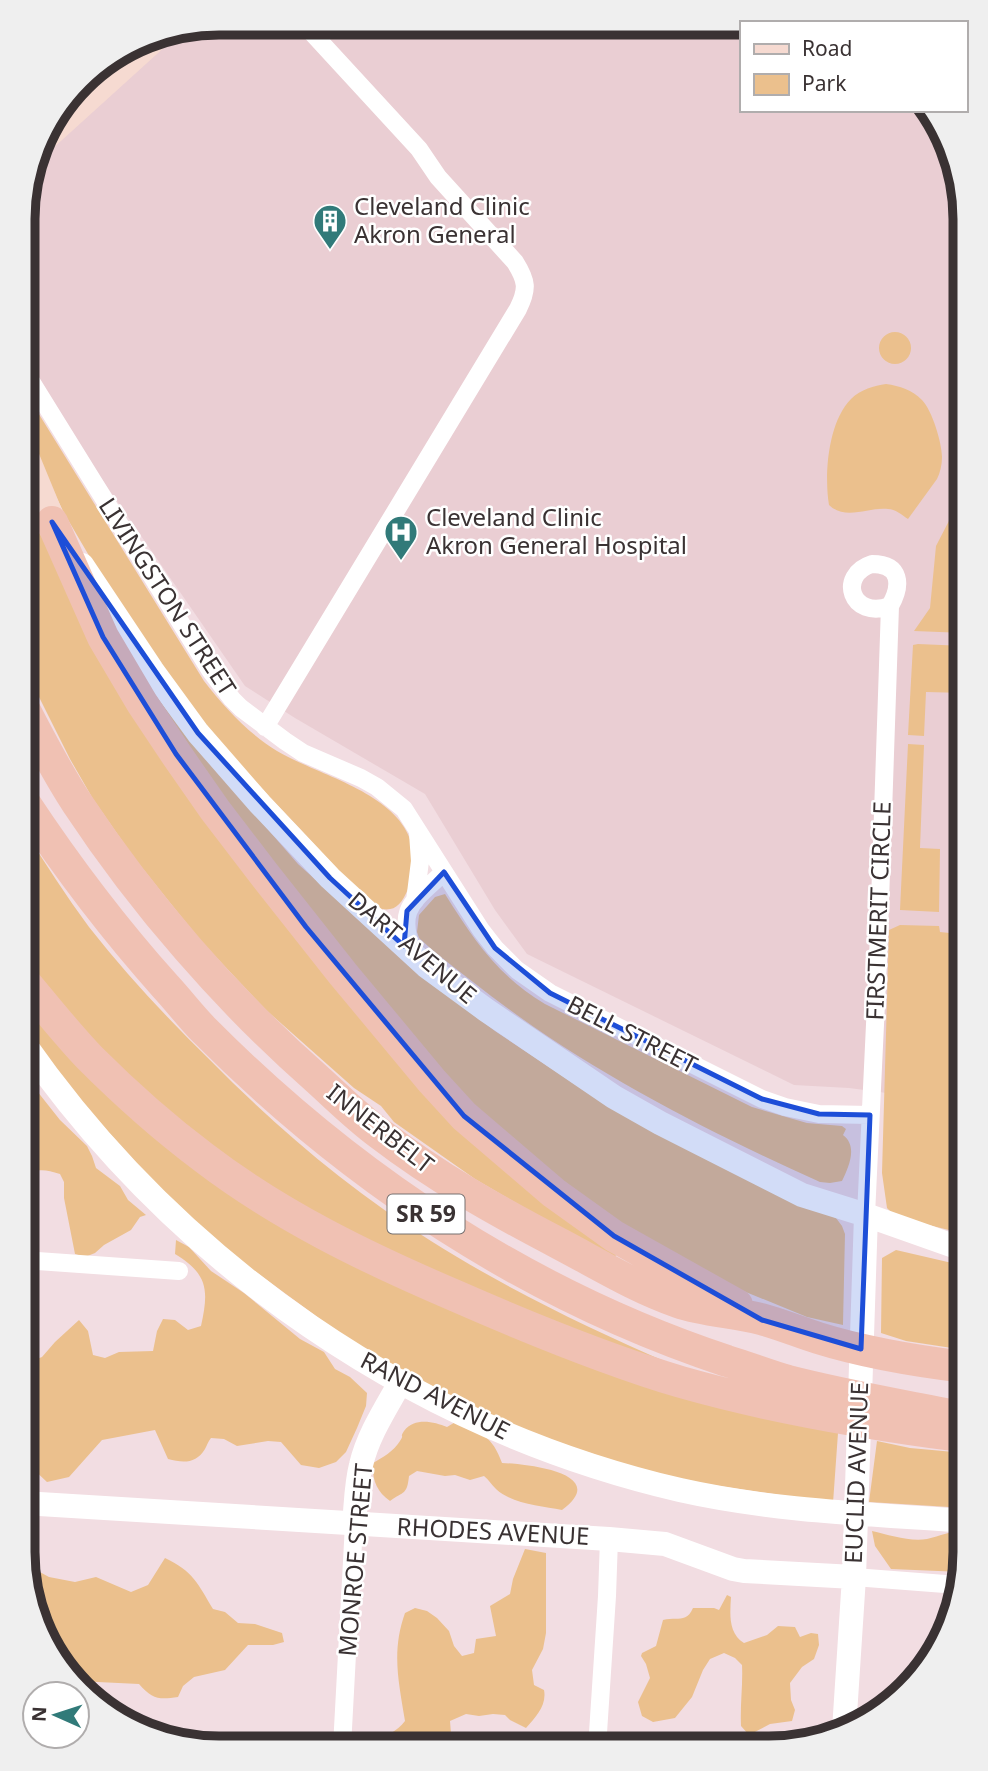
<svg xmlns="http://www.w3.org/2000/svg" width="988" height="1771" font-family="'Noto Sans',sans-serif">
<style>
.built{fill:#eaced3}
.green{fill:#ebc08d}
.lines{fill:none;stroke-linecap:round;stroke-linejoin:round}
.street{stroke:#fff;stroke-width:18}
.secondary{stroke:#fff;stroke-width:24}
.primary{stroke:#f6dad1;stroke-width:28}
.highway{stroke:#f0c1b3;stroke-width:32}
.marked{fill:#1d4ed8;fill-opacity:0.2;stroke:#1d4ed8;stroke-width:5;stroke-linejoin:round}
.labels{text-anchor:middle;stroke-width:5;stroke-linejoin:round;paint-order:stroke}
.shield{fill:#fff;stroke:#757070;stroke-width:2}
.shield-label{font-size:23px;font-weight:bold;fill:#3a3233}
.poi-label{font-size:24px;fill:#3a3233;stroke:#fff;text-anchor:start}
.street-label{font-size:24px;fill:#3a3233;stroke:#fff}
.rim{fill:none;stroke:#3a3233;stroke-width:9}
</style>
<rect width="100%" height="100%" fill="#f2dde2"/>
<path class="built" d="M219,23L741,26V110H925L955,155L965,219V1229L887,1208L902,1095L849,1088L794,1085L527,954L495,910L425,794L295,718L245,686L74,439L24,355V193L43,132L89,72L144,38Z"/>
<path class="green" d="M879 348a16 16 0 1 1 32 0a16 16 0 1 1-32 0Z
M886,384C900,386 912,390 922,400C932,410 942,443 942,457C942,465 940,473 937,479L908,519C902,515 895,509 888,509C868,507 846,521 829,505C824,475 828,422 851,399C861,389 874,386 886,384Z
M24,390L204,681C224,707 249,734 277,751C317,775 396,792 411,842C412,847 412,853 412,858C413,870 413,878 408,889C400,908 392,914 372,906L203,726L115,600L64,513L24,430Z
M24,501L30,516L80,606L312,947L619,1247L614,1260L475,1179L394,1122L381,1106L354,1088L266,1010L200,940L159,889L132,855L93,799L70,759L24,667Z
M965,501V633L914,631L930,608L936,546L952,515L961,503Z
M116,636L209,762L298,864L425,978L495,1031L603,1103L836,1218L842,1226L845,1234L843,1325L807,1317L692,1270L499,1140L284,888Z
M918,644L965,646V693L926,692L924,736L908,735L913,645Z
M908,744L924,745L920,848L940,849L939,912L900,910Z
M24,830C45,863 66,896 89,927C126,974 167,1018 210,1060C277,1128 350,1190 431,1241C507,1289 588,1328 671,1364L426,1277L177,1131L23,971Z
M445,894C474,940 497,975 545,1004L752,1107L807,1123L842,1126L846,1129L843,1135C858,1146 849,1167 842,1181L830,1183L820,1182C698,1127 579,1066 473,982C455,968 436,954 419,938L417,932L419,915L435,897Z
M900,925L939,926L940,932L959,934L960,938H965V1234L896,1217L887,1208L882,1173L889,930Z
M23,989L298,1226L838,1433L833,1503L660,1477L509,1426L362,1350L191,1224L50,1067L23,1030Z
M23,1070L28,1078L30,1087L37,1091L60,1120L87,1146L92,1156L96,1168L120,1186L128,1200L146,1215L140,1217L131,1230L104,1245L95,1253L85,1257L75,1254L64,1198V1182L60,1174C44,1169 37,1168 23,1177Z
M176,1240L189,1247L211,1271L244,1293L300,1339L324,1352L335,1369L350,1377L367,1393L366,1406L357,1428L346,1452L336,1462L319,1468L301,1465L281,1442L268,1441L237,1446L224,1439L211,1438C208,1442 207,1445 205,1449C196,1464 183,1463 168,1459L155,1430L102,1440L69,1477L47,1482L31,1467L23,1439V1362H29L42,1357L55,1342L79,1320L88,1331L93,1355L105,1358L119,1352L153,1351L157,1331L163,1319L175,1320L188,1330L201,1326C209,1290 208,1274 175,1254Z
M896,1250L965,1266V1350L906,1341L881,1333L882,1258Z
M457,1421C482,1435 492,1435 502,1463C526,1464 612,1473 562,1510C541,1506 512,1504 496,1489C491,1484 489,1480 484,1476L470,1480L455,1475L445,1476L417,1471L409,1476C407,1495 404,1491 390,1501C376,1491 372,1479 373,1463C382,1458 394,1451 400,1441C405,1433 399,1439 404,1431C415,1417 434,1422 447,1427Z
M877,1441L910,1448L965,1453V1508L869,1502Z
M965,1530V1566L962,1572L891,1569L875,1546L872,1531C889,1535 910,1542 927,1539C940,1536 951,1531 965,1530Z
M525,1549L546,1553V1633L543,1649L532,1670L534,1685L544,1690C547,1705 536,1717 526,1728L510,1720L505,1715L493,1714L479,1716L466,1714L450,1721L452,1747H376L375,1744C385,1735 397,1732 405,1721C399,1683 391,1652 405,1613L415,1608L427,1611L437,1618L449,1631L454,1646L462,1656L474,1653L476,1639L496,1636L490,1606L510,1594L513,1579Z
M165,1558C193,1571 198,1584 213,1609L225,1612L238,1623L255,1624L282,1633L284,1642L273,1645H248L225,1670L194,1677L183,1686L178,1697C159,1700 152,1699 139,1684L77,1681L33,1616L25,1564L49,1577L75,1582L96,1577L131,1592L148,1585Z
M727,1595L731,1597C730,1614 728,1633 744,1643L767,1635L778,1626L795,1627L800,1637L811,1633L818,1634L819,1645L814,1659L802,1667L790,1683L791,1700L795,1710L792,1721L770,1724L749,1735L741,1726C740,1705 743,1685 742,1665L735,1658L724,1653L710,1659L703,1670L692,1697L675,1718L653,1722L642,1716L638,1702L650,1678L646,1664L641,1656L642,1653L656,1646L663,1620C677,1616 686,1624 693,1608H714L719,1610Z"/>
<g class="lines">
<path class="street" d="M24,370L210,670L232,699L241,708L285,741L303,753L361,778L377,787L404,809L481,930L495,948L517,970L550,993L762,1099L785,1107L819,1114L870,1115
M872,564C901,564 902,585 890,606C851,620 837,575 872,564Z
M265,727L518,309C528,289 527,281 515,262L438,177L419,149L303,23
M415,901L420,861L418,833
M413,954C396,907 413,902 444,872
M866,1215L878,961L890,606
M23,1260L179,1271
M854,1577L958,1585
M342,1747L354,1524
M597,1748L607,1596L609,1539"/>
<path class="secondary" d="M82,565L152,670L198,733L260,804L330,878L426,966L486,1010L614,1097L660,1123L802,1195L866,1215L965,1250
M23,1042C179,1265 414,1428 680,1490C773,1511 870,1514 965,1521
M23,1503L609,1539L665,1544L733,1569L744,1571L854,1577
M354,1524C356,1504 356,1484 361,1465C368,1435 386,1408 401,1381
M844,1730L854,1577L866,1215"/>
<path class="primary" d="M40,141L157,35
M24,454L52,522"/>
<path class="highway" d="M52,522L103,637L142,703L176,754L215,810L264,874L343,974L432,1081L464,1116L554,1193L614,1236L737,1305
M24,709C41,741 57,773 77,803C143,903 227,1000 317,1079C338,1098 358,1118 380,1134C436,1177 497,1211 560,1244C598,1264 637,1288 678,1302C704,1311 734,1312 761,1319C780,1324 799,1332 818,1338C866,1353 915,1361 965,1367
M24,802C67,867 114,929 166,987C179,1001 191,1017 204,1030C352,1179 528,1295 727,1361C747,1367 767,1375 788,1381C846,1396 906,1406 965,1418
M23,980C45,1006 66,1033 90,1058C125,1093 163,1127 203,1157C280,1216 367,1258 456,1296C529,1328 604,1359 681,1382C772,1408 867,1424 960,1436"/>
</g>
<path class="marked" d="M52,522L198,733L330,878L404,946L407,911L444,872L495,948L550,993L762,1099L819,1114L870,1115L861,1349L762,1320L614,1236L464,1116L306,927L176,754L103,637Z"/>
<defs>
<symbol id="building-pin" viewBox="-11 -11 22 30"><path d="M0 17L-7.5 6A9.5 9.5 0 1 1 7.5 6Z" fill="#317a79" stroke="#fff"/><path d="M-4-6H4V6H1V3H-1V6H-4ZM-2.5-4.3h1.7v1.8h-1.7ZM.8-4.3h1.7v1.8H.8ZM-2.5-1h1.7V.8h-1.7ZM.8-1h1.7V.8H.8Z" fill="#fff"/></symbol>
<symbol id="hospital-pin" viewBox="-11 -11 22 30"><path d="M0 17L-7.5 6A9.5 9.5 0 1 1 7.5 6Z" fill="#317a79" stroke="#fff"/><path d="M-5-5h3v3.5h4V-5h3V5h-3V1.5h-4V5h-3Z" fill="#fff"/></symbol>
</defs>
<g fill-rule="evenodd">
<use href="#building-pin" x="311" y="202" width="38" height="52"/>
<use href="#hospital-pin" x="382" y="513" width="38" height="52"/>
</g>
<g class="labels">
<rect class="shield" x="387.5" y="1194.5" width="77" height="39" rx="5"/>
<g class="shield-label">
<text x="426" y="1222">SR 59</text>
</g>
<g class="poi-label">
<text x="354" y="215">Cleveland Clinic<tspan x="354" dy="28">Akron General</tspan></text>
<text x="426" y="526">Cleveland Clinic<tspan x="426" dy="28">Akron General Hospital</tspan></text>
</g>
<g class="street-label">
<text transform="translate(167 597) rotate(57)" y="8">LIVINGSTON STREET</text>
<text transform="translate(879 911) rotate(-88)" y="8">FIRSTMERIT CIRCLE</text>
<text transform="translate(412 948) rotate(40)" y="8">DART AVENUE</text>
<text transform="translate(632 1035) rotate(27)" y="8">BELL STREET</text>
<text transform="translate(380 1129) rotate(38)" y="8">INNERBELT</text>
<text transform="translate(435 1396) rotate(27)" y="8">RAND AVENUE</text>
<text transform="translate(857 1473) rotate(-88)" y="8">EUCLID AVENUE</text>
<text transform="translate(493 1532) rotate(3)" y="8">RHODES AVENUE</text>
<text transform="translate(356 1560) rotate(-85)" y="8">MONROE STREET</text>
</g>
</g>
<path d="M0 0H988V1771H0ZM219 35H769A184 184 0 0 1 953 219V1552A184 184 0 0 1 769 1736H219A184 184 0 0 1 35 1552V219A184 184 0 0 1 219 35Z" fill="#efefef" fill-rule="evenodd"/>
<path class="rim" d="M219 35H769A184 184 0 0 1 953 219V1552A184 184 0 0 1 769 1736H219A184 184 0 0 1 35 1552V219A184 184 0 0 1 219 35Z"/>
<rect x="740" y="21" width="228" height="91" fill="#ffffff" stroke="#b0adad" stroke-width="2"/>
<rect x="754" y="44" width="35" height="10" fill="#f6dad1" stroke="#b0adad" stroke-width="2"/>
<text x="802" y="56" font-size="21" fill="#3a3233">Road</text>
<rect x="754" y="74" width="35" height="21" fill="#ebc08d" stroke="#b0adad" stroke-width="2"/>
<text x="802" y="91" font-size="21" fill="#3a3233">Park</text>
<g transform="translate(56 1715) rotate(273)"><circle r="33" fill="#ffffff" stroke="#b0adad" stroke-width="2"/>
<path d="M0-5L12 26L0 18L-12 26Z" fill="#317a79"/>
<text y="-10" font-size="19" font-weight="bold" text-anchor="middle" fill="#3a3233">N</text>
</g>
</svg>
